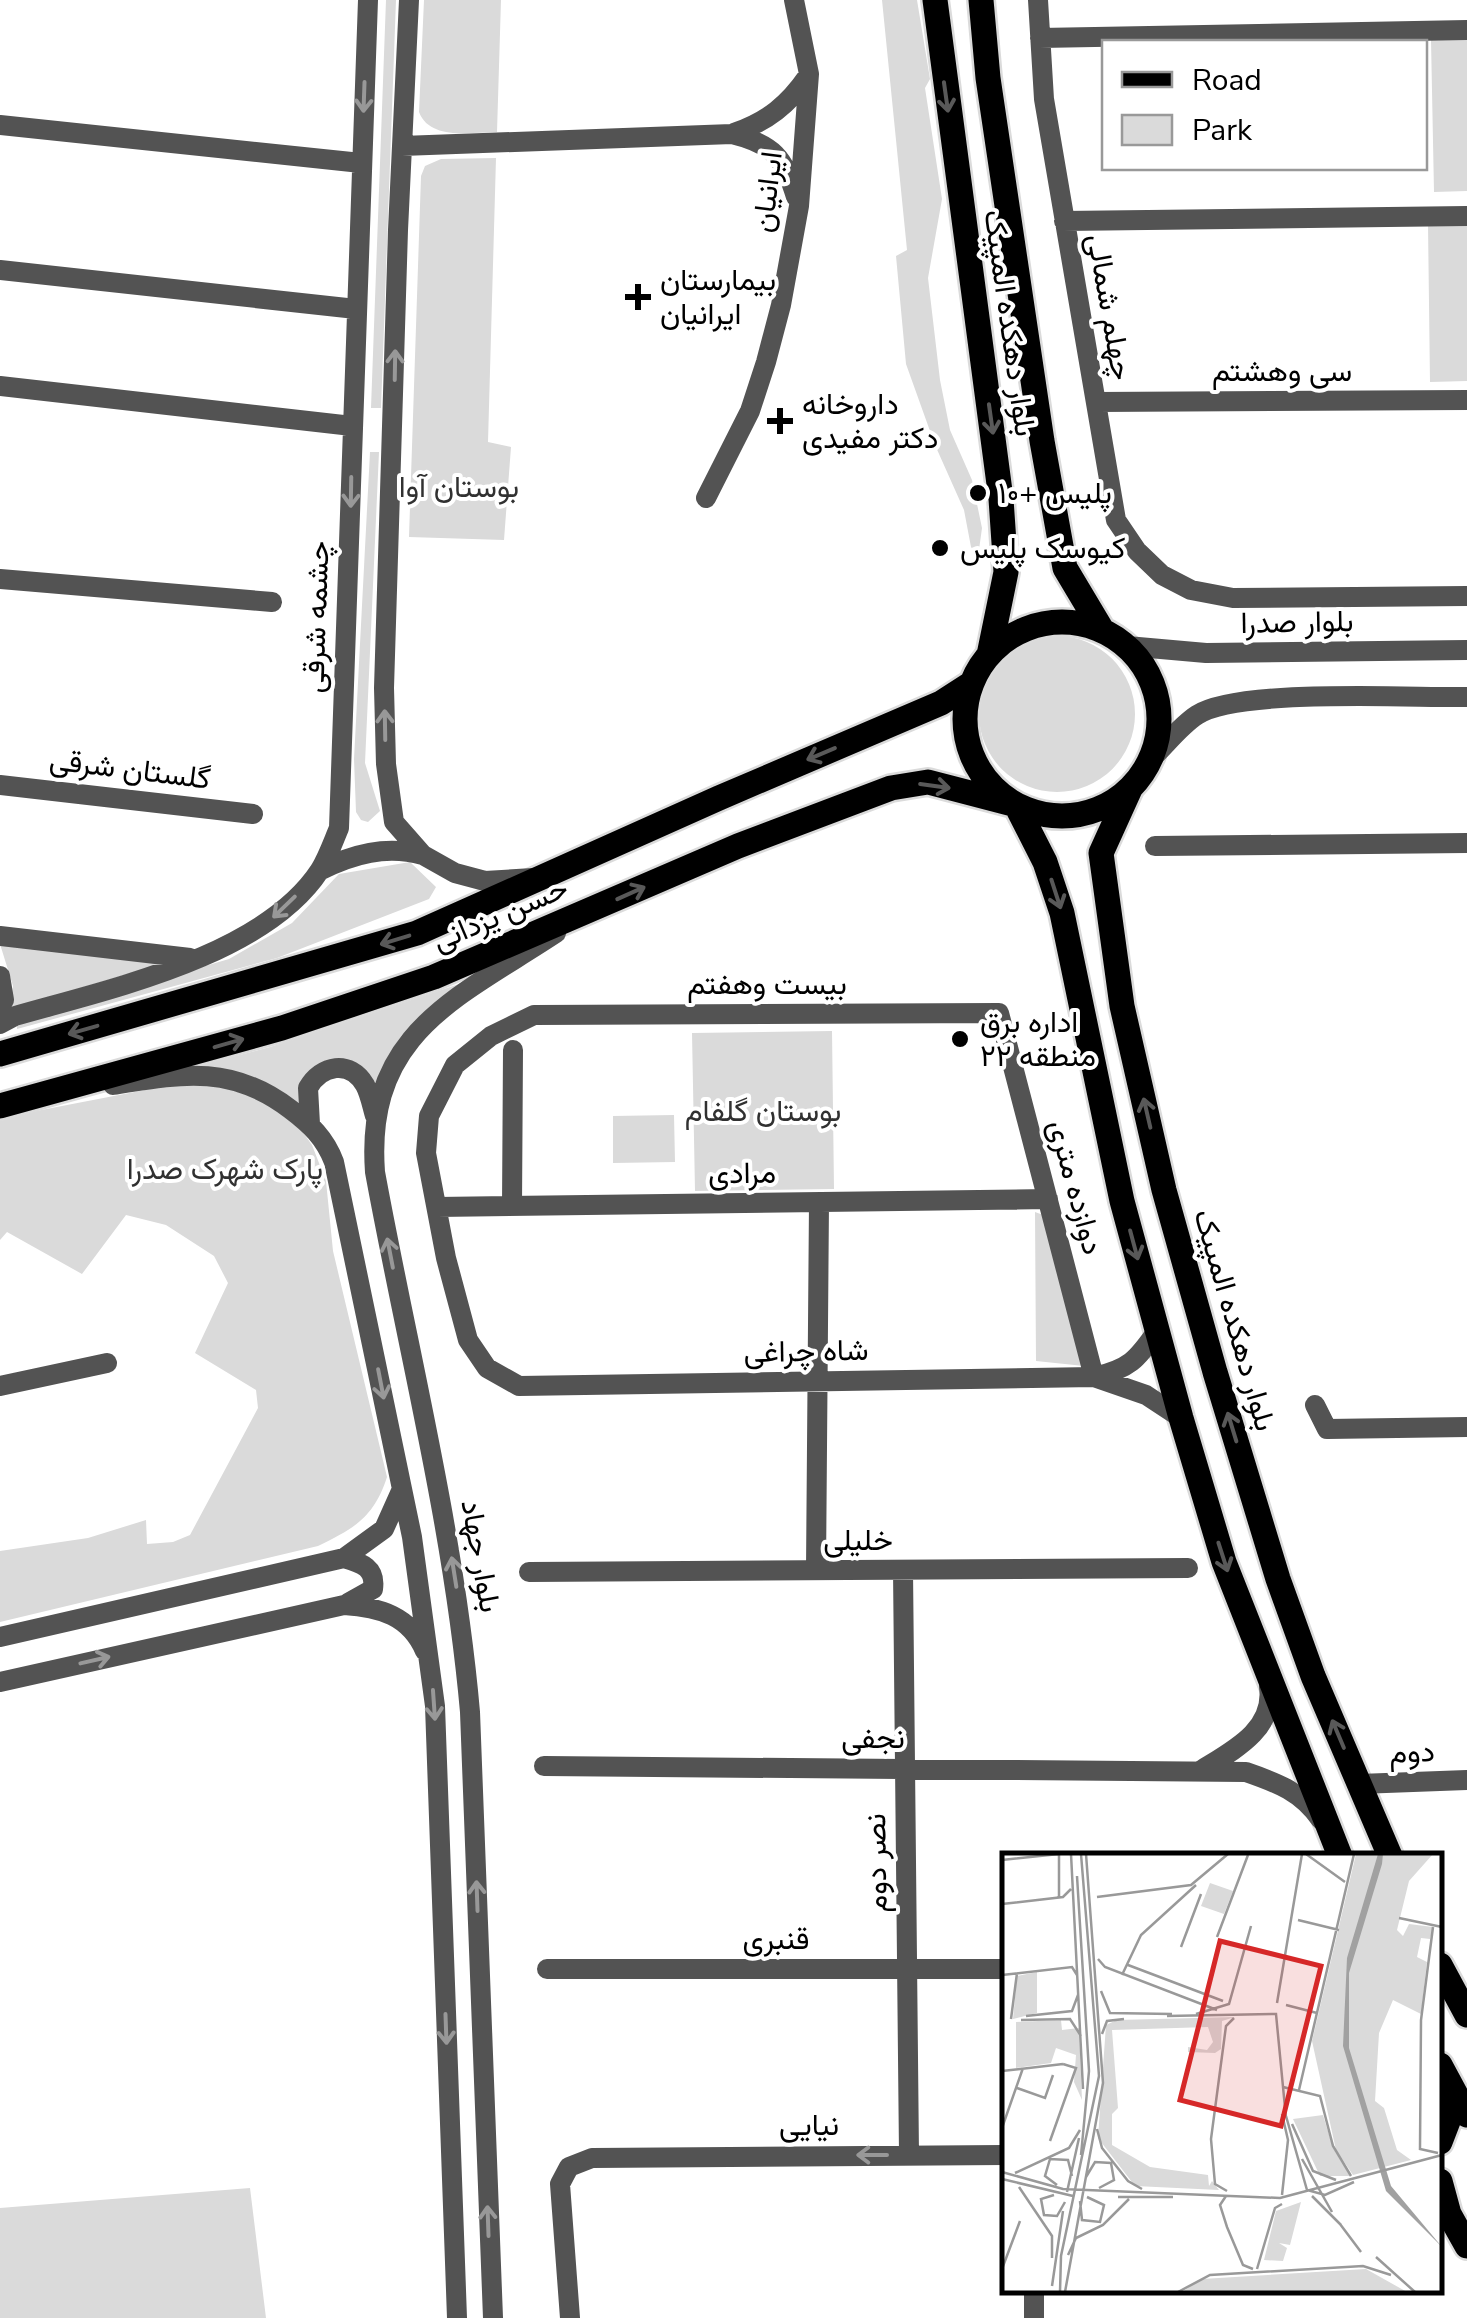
<svg xmlns="http://www.w3.org/2000/svg" width="1467" height="2318" font-family="'Nunito Sans',Vazirmatn,sans-serif">
<style>
.green{fill:#dadada}
.lines{fill:none;stroke-linecap:round;stroke-linejoin:round}
.major-casing{stroke:#dbdbdb;stroke-width:30}
.minor{stroke:#535353;stroke-width:20}
.major{stroke:#000;stroke-width:25}
.oneway{stroke:#989898}
.oneway2{stroke:#595959}
.poi-dot{fill:#000;stroke:#fff;stroke-width:4}
.labels{text-anchor:middle;stroke-width:8;stroke-linejoin:round;paint-order:stroke}
.street-label{font-size:30px;fill:#000;stroke:#fff}
.poi-label{font-size:30px;fill:#000;stroke:#fff;text-anchor:start}
.park-label{font-size:30px;fill:#313131;stroke:#fff}
.inset-road{fill:none;stroke:#999;stroke-width:2.5}
.view{fill:#d62828;fill-opacity:0.15;stroke:#d62828;stroke-width:5}
.inset-edge{fill:none;stroke:#000;stroke-width:5}
</style>
<rect width="100%" height="100%" fill="#fff"/>
<path class="green" d="M386,0H396L381,408H371Z
M424,0H501L497,132C472,132 430,141 419,112Z
M882,0H917L930,79L925,88L942,199L928,278L940,380L950,430L972,480L982,528L978,557L971,547L964,510L935,445L906,364L896,256L907,250Z
M1467,39V191L1434,192L1431,40Z
M496,158L488,442L511,447L504,540L409,537L421,176L425,166L441,159Z
M1467,223V381L1430,382L1428,224Z
M370,452H379L365,763L380,811L368,822L361,820L356,812L354,759Z
M979 714a78 78 0 1 1 156 0a78 78 0 1 1-156 0Z
M410,862L436,887L429,899L277,958L17,1029V1021L229,959L292,923L339,874Z
M0,944L171,961L10,1009L13,986Z
M465,982C418,1013 392,1035 375,1090L344,1060L300,1108L193,1067L270,1047Z
M832,1031L834,1189L695,1191L692,1033Z
M176,1084L224,1085L263,1100L302,1131L312,1145L326,1181L333,1251L387,1477C374,1517 355,1528 318,1546L0,1622V1551L88,1538L146,1520L147,1544L173,1542L190,1535L258,1408L256,1390L195,1353L228,1283L214,1256L166,1225L126,1215L82,1274L7,1232L0,1240V1121L36,1111Z
M674,1115L675,1162L613,1163V1116Z
M1035,1212L1046,1216L1084,1366L1036,1361Z
M250,2188L266,2318H0V2208Z"/>
<g class="lines">
<defs>
<path id="major" d="M935,0L1001,499L1006,572L989,655
M981,0L988,78L1042,441L1061,546L1065,568L1102,630
M965 719a97 97 0 1 1 194 0a97 97 0 1 1-194 0Z
M1130,789L1101,853L1122,1006L1164,1190L1215,1372L1278,1579L1313,1676L1390,1856
M0,1054L417,933L719,798L941,703L972,683
M0,1106L282,1028L434,977L738,846L891,788L928,782L1016,805L1045,862L1062,913L1122,1201L1181,1418L1224,1562L1340,1856
M1440,1965L1467,2015
M1440,2065L1467,2115
M1440,2142L1457,2098
M1440,2181L1449,2214L1467,2246"/>
</defs>
<use href="#major" class="major-casing"/>
<path class="minor" d="M409,0L398,230L384,688L386,764L394,822L423,855L455,873L485,881L533,878
M1038,0L1044,99L1116,520L1137,551L1162,575L1191,590L1233,598L1467,596
M1040,38L1467,30
M0,125L361,163
M734,133C768,121 788,105 808,76
M402,146L732,134C773,144 784,157 796,197
M1064,221L1467,216
M0,270L356,309
M0,386L352,426
M1097,402L1467,400
M706,498L750,411L766,362L781,305L799,206L809,74L794,0
M0,579L272,602
M1127,646L1206,653L1467,650
M1152,758C1166,745 1180,726 1197,715C1238,688 1411,698 1467,697
M0,785L253,814
M1155,846L1467,843
M319,871C353,854 386,845 423,855
M0,936L190,958
M0,976L4,1000L0,1006
M999,1013L1094,1377L519,1386L487,1368L468,1340L446,1258L426,1153L429,1116L455,1065L491,1036L534,1015Z
M0,1024L15,1016C109,989 264,956 320,870C328,857 333,842 339,828L368,0
M113,1085C181,1074 231,1064 290,1109C310,1124 325,1138 334,1162L412,1537L435,1706L457,2318
M310,1124L308,1088C321,1065 350,1059 365,1085C370,1094 372,1106 375,1116
M512,1206L513,1050
M437,1207L1048,1199
M1157,1331C1137,1360 1129,1369 1094,1377L1146,1395L1181,1418
M0,1386L107,1363
M1315,1405L1327,1429L1467,1427
M344,1558C362,1563 376,1568 373,1589L348,1603
M816,1570L819,1202
M903,1570L909,2155
M529,1572L1188,1568
M0,1637L344,1558L384,1529L401,1491
M0,1682L344,1605C380,1607 410,1616 425,1651
M544,1766L1246,1772C1278,1783 1302,1792 1321,1820
M1203,1769C1234,1750 1275,1729 1269,1687
M1359,1784L1467,1780
M547,1969H1004
M493,2318L470,1712C454,1529 408,1352 375,1172C365,1033 456,999 556,933
M570,2318L560,2184L569,2167L592,2158L1004,2155
M1034,2318V2290"/>
<use href="#major" class="major"/>
</g>
<defs><path id="oneway-shaft" d="M-6 0H5M1.5-3L5.5 0L1.5 3" fill="none" stroke-width="1.6" stroke-linecap="round" stroke-linejoin="round" transform="scale(2.5)"/></defs>
<g class="oneway">
<use href="#oneway-shaft" transform="translate(364 97) rotate(92)"/>
<use href="#oneway-shaft" transform="translate(395 365) rotate(-89)"/>
<use href="#oneway-shaft" transform="translate(351 492) rotate(91)"/>
<use href="#oneway-shaft" transform="translate(385 725) rotate(-91)"/>
<use href="#oneway-shaft" transform="translate(284 907) rotate(136)"/>
<use href="#oneway-shaft" transform="translate(390 1253) rotate(-101)"/>
<use href="#oneway-shaft" transform="translate(381 1384) rotate(79)"/>
<use href="#oneway-shaft" transform="translate(454 1572) rotate(-99)"/>
<use href="#oneway-shaft" transform="translate(95 1660) rotate(-13)"/>
<use href="#oneway-shaft" transform="translate(434 1705) rotate(86)"/>
<use href="#oneway-shaft" transform="translate(477 1896) rotate(-92)"/>
<use href="#oneway-shaft" transform="translate(446 2029) rotate(88)"/>
<use href="#oneway-shaft" transform="translate(872 2155) rotate(180)"/>
<use href="#oneway-shaft" transform="translate(488 2221) rotate(-92)"/>
</g>
<g class="oneway2">
<use href="#oneway-shaft" transform="translate(946 97) rotate(82)"/>
<use href="#oneway-shaft" transform="translate(991 419) rotate(82)"/>
<use href="#oneway-shaft" transform="translate(821 754) rotate(157)"/>
<use href="#oneway-shaft" transform="translate(935 786) rotate(8)"/>
<use href="#oneway-shaft" transform="translate(631 893) rotate(-24)"/>
<use href="#oneway-shaft" transform="translate(1056 894) rotate(72)"/>
<use href="#oneway-shaft" transform="translate(395 940) rotate(163)"/>
<use href="#oneway-shaft" transform="translate(83 1030) rotate(164)"/>
<use href="#oneway-shaft" transform="translate(229 1043) rotate(-16)"/>
<use href="#oneway-shaft" transform="translate(1147 1113) rotate(-103)"/>
<use href="#oneway-shaft" transform="translate(1134 1245) rotate(75)"/>
<use href="#oneway-shaft" transform="translate(1232 1427) rotate(-107)"/>
<use href="#oneway-shaft" transform="translate(1223 1557) rotate(72)"/>
<use href="#oneway-shaft" transform="translate(1338 1734) rotate(-113)"/>
</g>
<g class="poi-dot">
<path d="M633 282h10v10h10v10h-10v10h-10v-10h-10v-10h10z"/>
<path d="M775 406h10v10h10v10h-10v10h-10v-10h-10v-10h10z"/>
<circle cx="978" cy="493" r="10"/>
<circle cx="940" cy="548" r="10"/>
<circle cx="960" cy="1039" r="10"/>
</g>
<g class="labels">
<g class="street-label">
<text transform="translate(767 192) rotate(-83)" y="10">ایرانیان</text>
<text transform="translate(1110 307) rotate(80)" y="10">چهلم شمالی</text>
<text transform="translate(1010 323) rotate(82)" y="10">بلوار دهکده المپیک</text>
<text x="1282" y="381">سی وهشتم</text>
<text transform="translate(316 617) rotate(-88)" y="10">چشمه شرقی</text>
<text transform="translate(1297 622) rotate(-1)" y="10">بلوار صدرا</text>
<text transform="translate(130 769) rotate(7)" y="10">گلستان شرقی</text>
<text transform="translate(500 914) rotate(-23)" y="10">حسن یزدانی</text>
<text x="767" y="994">بیست وهفتم</text>
<text transform="translate(742 1173) rotate(-1)" y="10">مرادی</text>
<text transform="translate(1076 1187) rotate(75)" y="10">دوازده متری</text>
<text transform="translate(1235 1320) rotate(74)" y="10">بلوار دهکده المپیک</text>
<text transform="translate(806 1351) rotate(-1)" y="10">شاه چراغی</text>
<text x="858" y="1550">خلیلی</text>
<text transform="translate(481 1556) rotate(80)" y="10">بلوار جهاد</text>
<text x="873" y="1748">نجفی</text>
<text transform="translate(1412 1752) rotate(-2)" y="10">دوم</text>
<text transform="translate(876 1863) rotate(-91)" y="10">نصر دوم</text>
<text x="776" y="1949">قنبری</text>
<text x="809" y="2135">نیایی</text>
</g>
<g class="poi-label">
<text x="660" y="290">بیمارستان<tspan x="660" dy="34">ایرانیان</tspan></text>
<text x="802" y="414">داروخانه<tspan x="802" dy="34">دکتر مفیدی</tspan></text>
<text x="998" y="503">پلیس +۱۰</text>
<text x="960" y="558">کیوسک پلیس</text>
<text x="980" y="1032">اداره برق<tspan x="980" dy="34">منطقه ۲۲</tspan></text>
</g>
<g class="park-label">
<text x="459" y="497">بوستان آوا</text>
<text x="763" y="1121">بوستان گلفام</text>
<text x="225" y="1179">پارک شهرک صدرا</text>
</g>
</g>
<g transform="translate(1002 1853)">
<rect width="440" height="440" fill="#fff"/>
<path d="M354,1H431L407,28L395,77L401,83L407,71L431,74L428,86L419,85L415,104L425,109L419,161L391,147L377,180L373,248L382,255L395,297L409,307L351,322L334,297L310,188ZM208,30L231,38L222,61L199,53ZM35,119V160L11,166L15,123ZM233,164L220,168L219,196L213,200L186,199V194L205,197L211,189L206,174L110,177L116,255L110,261V292L148,314L206,322L207,333L210,328L217,337L133,333L96,285L104,172L115,167ZM59,167L60,177L77,175L80,247L72,229L74,202L54,195L49,210L14,215V169ZM321,262L331,295L348,323H318L291,266ZM299,349L288,392L277,390L285,395L281,408L262,407L274,358ZM364,416L405,439H180L200,426Z" fill="#dadada"/>
<path d="M376,1H381L380,11L347,120V195L389,333L440,394L384,338L341,193L345,105Z" fill="#a1a1a1"/>
<path class="inset-road" d="M69,1L81,236M304,1L343,29M0,7L57,1V44M75,23L87,218L79,302M95,44L189,32L226,1M0,51L61,44L69,36M397,65L440,74M296,67L337,77M431,74L419,167L418,296L436,300M215,84L246,2M179,94L199,41M96,106L103,114L215,157M126,112L221,148M0,122L70,114L75,122M120,122L139,82L194,32M99,138L108,160L170,161M275,150L300,1M284,152L315,160M194,161L227,151L249,73M24,163L70,158L76,142M165,163L274,161L284,265M9,166L15,120M19,167L68,166L79,183M100,181L105,168L122,166M0,218L61,211M281,234L318,243L331,293L349,323M15,235L43,245L51,222M297,237L352,1M280,261L286,287L280,342M284,263L305,337L323,342L352,329M290,271L311,318L334,327M0,275L21,215M95,276L100,295L126,328L140,336M48,288L74,215L61,211M300,306L330,359M0,319L61,336L278,345L440,302M13,320L67,295L78,277M84,324L93,309L109,310L112,327L97,335M0,326L71,343M55,332L43,323L48,306L66,307L70,323M17,334L50,383V405M225,338L213,331L209,286L224,173L232,165M65,339L77,285M52,342L39,346L42,362L55,363L63,349M224,343L218,352L225,374L241,412L251,416M310,343L339,372M116,344H171M78,348L80,367L98,369L102,352L85,344M338,371L359,399M66,402L74,385L101,372L127,346M374,404L413,439M0,416L18,368M255,416L273,355L280,351M50,433L61,358M58,439L59,403L97,223L79,1M63,439L101,230L84,1M176,439L208,422L361,413L389,422"/>
<path class="view" d="M218,88L319,113L279,273L178,247Z"/>
<rect width="440" height="440" class="inset-edge"/>
</g>
<rect x="1102" y="40" width="325" height="130" fill="#ffffff" stroke="#999999" stroke-width="2.5"/>
<rect x="1122" y="72" width="50" height="15" fill="#000000" stroke="#999999" stroke-width="2.5"/>
<text x="1192" y="90" font-size="30" fill="#000000">Road</text>
<rect x="1122" y="115" width="50" height="30" fill="#dadada" stroke="#999999" stroke-width="2.5"/>
<text x="1192" y="140" font-size="30" fill="#000000">Park</text>
</svg>
